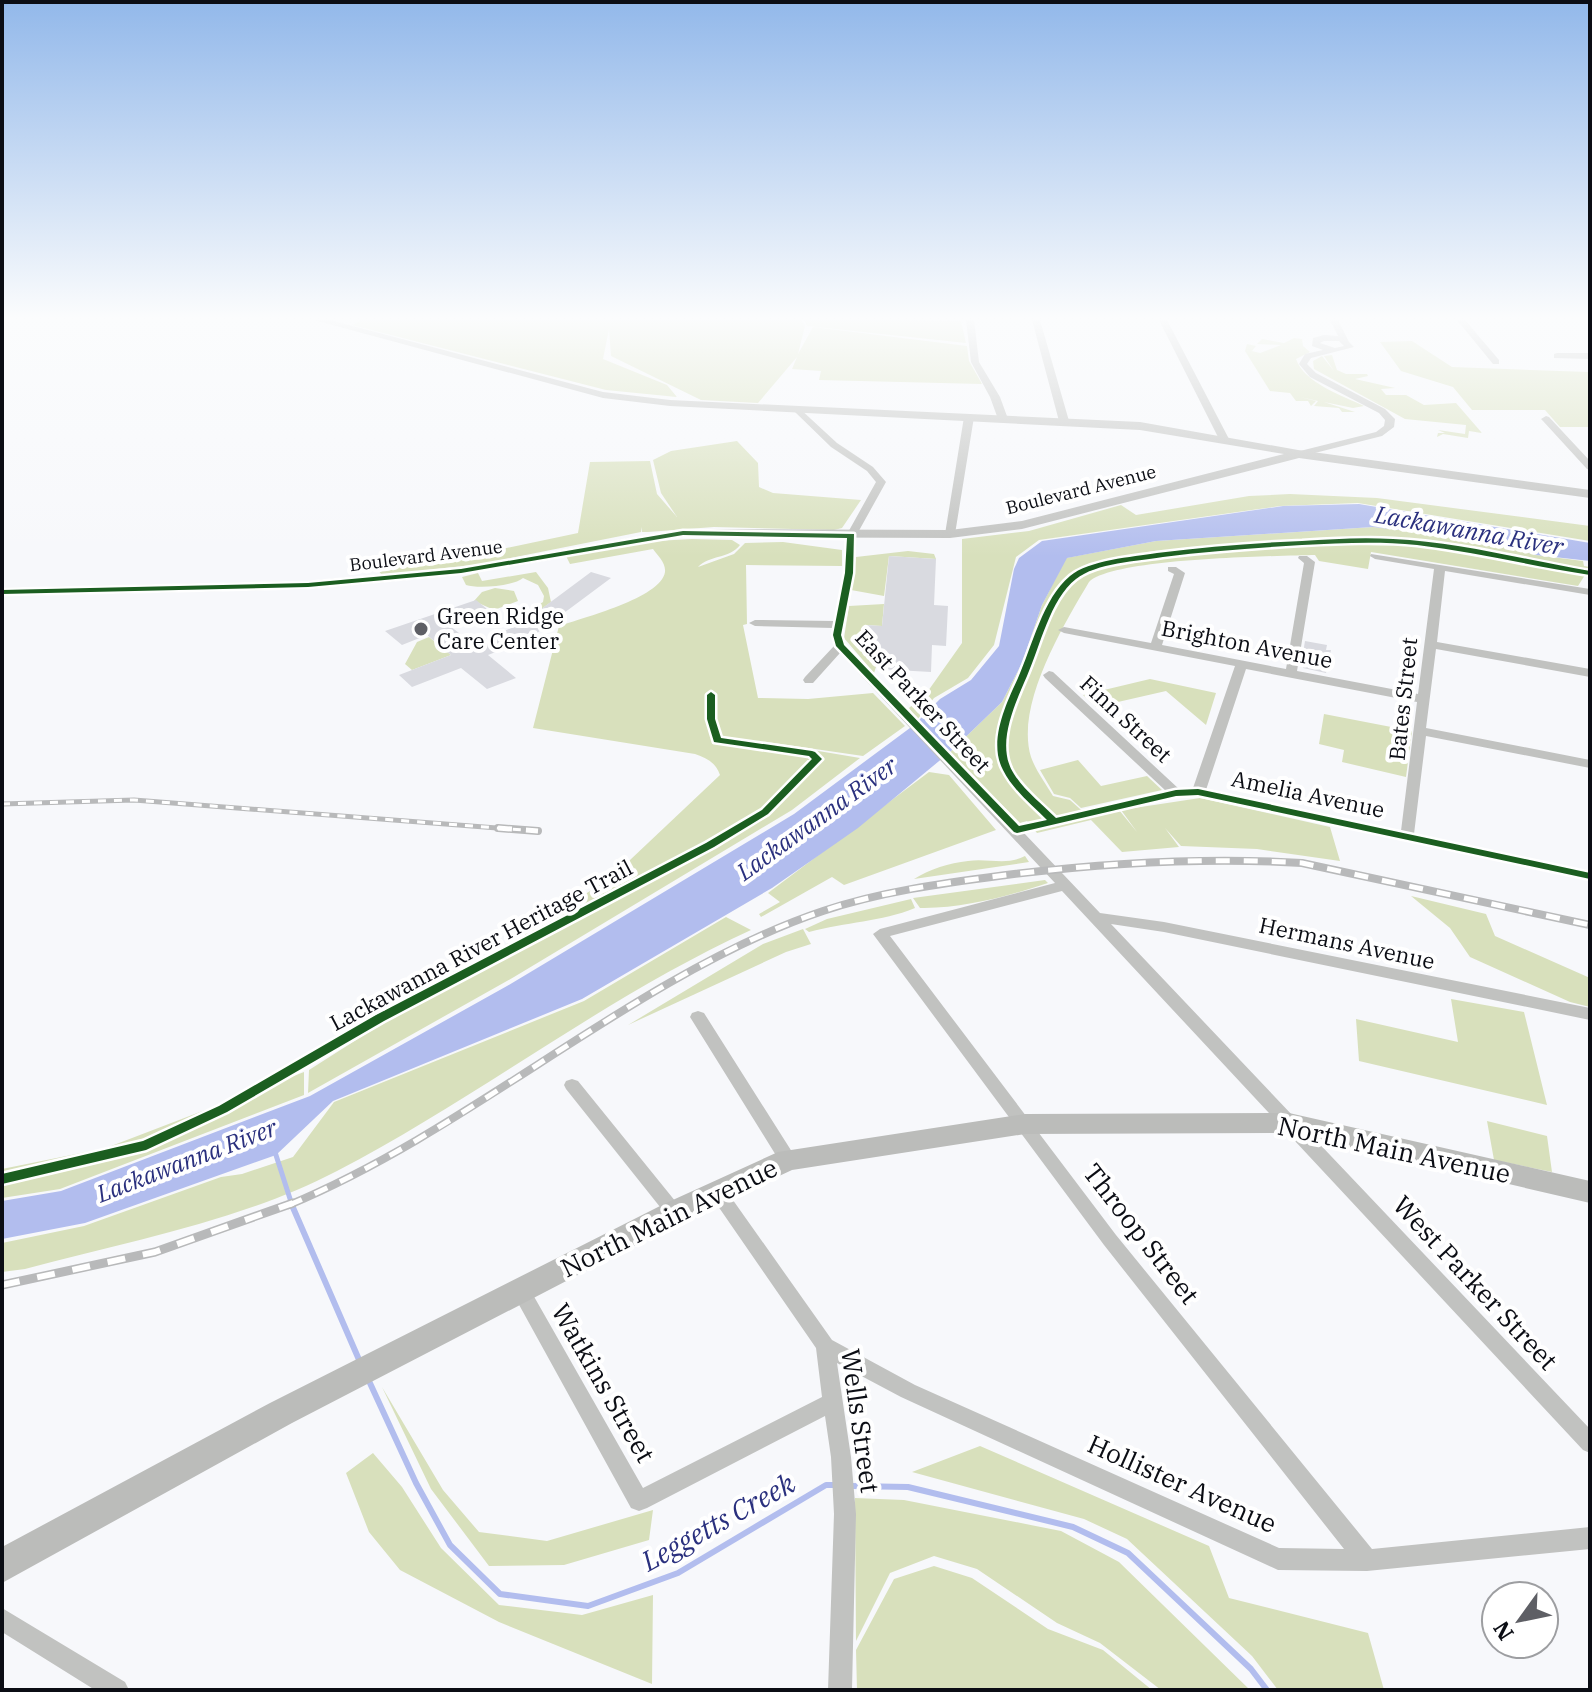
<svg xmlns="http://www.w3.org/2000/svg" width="1592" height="1692" font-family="'IBM Plex Serif',serif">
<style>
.green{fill:#d8e0bc}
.water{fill:#b2bdee}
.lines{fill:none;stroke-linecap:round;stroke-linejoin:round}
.stream-far1{stroke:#b2bdee;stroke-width:5}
.stream{stroke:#b2bdee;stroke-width:6}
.building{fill:#d9dae0}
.minor{fill:#c1c2c0;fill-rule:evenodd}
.tertiary{fill:#c1c2c0;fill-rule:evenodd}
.primary{fill:#bbbcba;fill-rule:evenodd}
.rail-far2-casing{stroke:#b8b9ba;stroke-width:5}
.rail-far1-casing{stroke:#b8b9ba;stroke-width:8}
.rail-casing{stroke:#b8b9ba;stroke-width:9}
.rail-far2{stroke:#fff;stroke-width:3;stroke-dasharray:8;stroke-linecap:butt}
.rail-far1{stroke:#fff;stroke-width:5;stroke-dasharray:14;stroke-linecap:butt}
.rail{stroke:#fff;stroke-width:6;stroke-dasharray:18;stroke-linecap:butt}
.cycleway-casing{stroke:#fff;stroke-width:5}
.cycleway{fill:#1b5e20;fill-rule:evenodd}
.poi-dot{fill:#5e5f65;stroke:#fff;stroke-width:3}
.labels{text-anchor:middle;stroke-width:8;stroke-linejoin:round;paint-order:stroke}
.far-street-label{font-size:18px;fill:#0b0d14;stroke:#fff}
.poi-label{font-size:22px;fill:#0b0d14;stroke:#fff;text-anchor:start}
.street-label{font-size:22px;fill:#0b0d14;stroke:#fff}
.water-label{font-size:24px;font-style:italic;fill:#2a307e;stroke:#fff}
.near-street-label{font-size:26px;fill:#0b0d14;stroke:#fff}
.near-water-label{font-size:28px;font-style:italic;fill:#2a307e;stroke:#fff}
</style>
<rect width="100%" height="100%" fill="#f7f8fb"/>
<path class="green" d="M362,320H801L805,326L798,354L813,327L967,346L969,361L982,384L819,380L821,371L792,369L797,357L758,403L701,400L611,356L609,329L603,359L667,385L677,397L606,390L352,325Z
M804,320L961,321L966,343L807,326Z
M1294,338L1302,339L1303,346L1310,352L1296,359C1304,383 1343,396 1364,406L1353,408L1324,402L1355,412H1342L1339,408L1314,406L1318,401L1300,397L1316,401L1311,406L1308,401H1296L1290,393L1270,391L1245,351L1247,344L1256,346L1252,351L1260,353L1281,345L1257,344L1262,339L1284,343Z
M1412,341L1452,367L1588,372L1590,427H1560L1545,410H1472L1453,387L1401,371L1380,342Z
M1332,355L1337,370L1346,374H1367L1368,376L1355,379L1395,388L1381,389L1386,395H1406L1424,405L1456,403L1482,433L1469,431L1468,438L1443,434L1437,437L1438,433H1445L1438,430L1465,434L1466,425L1405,419L1314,369L1313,361L1322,356L1334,371L1324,356Z
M737,441L758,463L759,487L773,493L861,500L842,528L834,530L714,527L648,532H642L641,527V532L481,564L382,575L376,568L473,555L578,533L590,462L650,461L657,494L677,517L661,493L653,460L671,451Z
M1290,494L1377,498L1590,526V541L1358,503L1280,506L1039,540L1016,557L994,645L968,678L934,698L917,720L909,708L928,691L962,643V539L1029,531L1121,505L1136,515L1249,496Z
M1373,527L1480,539L1536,555L1583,561L1584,566L1590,567V575H1585L1578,586L1371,552L1368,569L1319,561L1315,555C1275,556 1113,558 1089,582C1063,626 1015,705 1031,757C1036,771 1046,784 1053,796L1070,800L1089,817L1119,810L1137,832L1121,810L1200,798L1330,827L1340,861L1257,849L1181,846L1165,828L1179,847L1122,852L1091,820L1037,833L1027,821L1020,823L950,752L1002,702L1022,663L1042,605L1066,558L1156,541Z
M692,539L732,540L740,545C729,559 709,555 698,567L734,554L745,543L783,542L842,550V566L746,565L747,624L743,625L758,698L808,699L873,693L905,726L863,756L753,740L860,758L792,810L514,977L308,1093L309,1070L612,877L720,775C716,763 707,758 695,754L533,728L559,626C582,618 661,598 665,572C666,563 658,556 653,549L570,564L566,556L638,542Z
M908,551L934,554L936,559L889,556L884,596L851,590L856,557Z
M536,572L548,588L551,602L522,623L518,619L543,602L544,596L538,585L523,578C514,586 478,589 466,585L462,577L478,573L482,581Z
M495,588L514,591L518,601L494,610L474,601L482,592Z
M884,604L882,626L865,625L862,653L880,655L874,673L844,638L849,606Z
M429,637L451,655L412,670L405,664L417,642Z
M1150,679L1216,693L1206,725L1166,691L1096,707L1083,695Z
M1324,714L1412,731L1406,777L1342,762L1344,750L1319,744Z
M1078,760L1101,786L1147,776L1162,790L1081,808L1070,798L1054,794L1040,770Z
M929,772L949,775L996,830L844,885L832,877L761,917L759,914L780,902L768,893Z
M1025,856L1029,862L914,879C930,869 949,863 968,861C988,858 1007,866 1025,856Z
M1045,880L1048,883C1009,896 962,909 920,908L913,898Z
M1411,896L1486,914L1495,936L1590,978V1007L1570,1002L1470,957L1450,928Z
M911,899L915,908C881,922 846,922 809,932L805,929L827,919Z
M726,917L751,930C605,997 479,1097 337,1171C241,1221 129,1241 25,1269L2,1272V1243L84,1226L221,1177L242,1174L293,1157L334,1102L584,1001Z
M803,929L811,944L786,952L628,1025L763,944Z
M1451,999L1524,1012L1547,1105L1359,1061L1356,1019L1458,1042Z
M304,1072V1095L60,1189L2,1198V1169L106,1148Z
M1487,1121L1547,1136L1552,1172L1494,1160Z
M382,1387L443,1490L479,1532L547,1541L653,1510L649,1540L564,1565L489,1566L431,1489Z
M980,1446L1209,1546L1229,1598L1368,1633L1384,1690H1278L1252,1656L1127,1539L1084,1519L912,1472Z
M373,1453L402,1487L441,1548L499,1605L582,1615L653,1595L652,1684L499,1622L400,1570L369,1532L346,1473Z
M855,1498L904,1500L1061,1531L1119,1562L1250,1690H1161L1100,1643L1057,1623L977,1569L934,1556L890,1573L856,1641Z
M934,1566L972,1578L1048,1629L1103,1650L1152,1690H857L856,1650L894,1579Z"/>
<path class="water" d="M1359,504L1590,543V561L1536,555L1480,539L1373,527L1156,541L1067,558L1042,605L1022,663L1002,702L950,752L858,828L772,888L582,999L333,1101L276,1155L85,1223L2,1239V1201L61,1191L310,1096L507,986L794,814L914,725L940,699L971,680L999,646L1014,569L1019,558L1042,541L1283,506Z"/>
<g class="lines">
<path class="stream-far1" d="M275,1152L292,1205"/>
<path class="stream" d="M291,1203L360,1362
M369,1381L416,1483L450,1545L500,1594L588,1606L678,1573L826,1485H835
M852,1486L908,1487L1073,1527L1128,1553L1251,1669L1267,1690"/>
</g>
<path class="building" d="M889,556L936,559L934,605L948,606L946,646L932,645L931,672L878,669L880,655L862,654L865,625L882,626Z
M591,572L611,578L529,639L488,655L516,678L487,689L461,668L412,687L399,675L451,655L427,635L402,645L385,631L476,600L487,609L450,626L473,644L521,624Z
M1305,641L1327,645L1326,650H1331L1326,673L1303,668L1307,654L1303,653Z"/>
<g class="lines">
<path class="minor" d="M966,320H974L979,362L1000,397L1008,419L1006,421L998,419L990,397L971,362Z
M1032,320H1040L1069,421L1067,423L1059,421Z
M1159,320H1167L1229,439L1227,441L1219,439Z
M1330,320H1338L1349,342L1354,347L1311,358L1307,364L1316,373L1385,409L1395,419L1394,427L1382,436L1299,457L1294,454L1296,452L1376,432L1384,426L1385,420L1379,413L1310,377L1299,364L1305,354L1323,350L1312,346L1313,338L1324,335L1338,336ZM1324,341H1339L1344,346L1335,348L1320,343Z
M1457,320H1465L1499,360V364H1493Z
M1557,353H1590V359L1554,358V354Z
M798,407L837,443L873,467L886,482L856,536L854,573L843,635L846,645L1017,826L1166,791L1045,678L1043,675L1049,671L1053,672L1179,789L1193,788L1235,666L1064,633L1058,630L1064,627L1151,643L1174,574L1168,571V567H1176L1185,573L1162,645L1286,669L1304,563L1298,558L1299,556H1307L1315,562L1297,671L1418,694L1434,569L1375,559L1370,556L1371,554L1590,589V595L1445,571L1437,642L1590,669V677L1436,649L1426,728L1590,760V768L1426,736L1414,834L1590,871V881L1198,796L1176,797L1024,833L1100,913L1164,922L1590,1008V1020L1164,932L1111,924L1590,1429V1453L1583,1450L1062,891L890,936L1116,1235L1372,1549L1590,1527V1549L1367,1571L1278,1570L901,1397L837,1363L851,1457L856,1514L852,1690H828L834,1514L831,1457L825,1416L647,1508L639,1511L631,1508L512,1292L514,1286L521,1284L528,1286L643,1488L822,1397L816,1348L711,1196L708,1191L711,1186L717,1184L723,1186L832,1340L915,1385L1279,1548L1344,1549L1104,1245L873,934L880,929L1055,883L840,653L813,683H805L803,680L805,677L834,646L831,635L833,628L755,626L749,623L755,620L834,621L844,573L846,536L876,482L867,471L831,447L795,412V408ZM1246,669L1417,702L1401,831L1206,790Z
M969,414L974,417L955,534L950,537L945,534L964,417Z
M1546,416L1549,417L1590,461V470L1587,469L1543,421L1541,419Z
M698,1011L704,1013L794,1155L797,1160L794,1165L788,1167L782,1165L690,1017L692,1013Z
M572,1079L578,1081L680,1207L683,1212L680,1217L674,1219L668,1217L566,1089L564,1085L566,1081Z
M2,1608L125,1682L129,1690H95L2,1632Z"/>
<path class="tertiary" d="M314,320H330L603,392L670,400L1140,422L1298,450L1590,490V498L1299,458L1022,529L950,538L683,537L461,575L308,589L2,596V588L308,581L461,567L683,529L950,530L1022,521L1284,454L1140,430L670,406L603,398Z"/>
<path class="primary" d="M1289,1113L1590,1181V1203L1289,1133L1025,1134L792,1170L684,1220L292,1423L2,1583V1547L270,1403L664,1204L778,1152L1025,1114Z"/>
<defs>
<path id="rail-far2" d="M2,804L134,800L524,830"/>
<path id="rail-far1" d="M498,828L538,831
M289,1205C425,1148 542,1056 669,983C718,955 769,929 823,911C882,891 945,883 1006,875C1105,863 1203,857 1302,863L1590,925"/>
<path id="rail" d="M2,1285L155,1252L293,1203"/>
</defs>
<use href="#rail-far2" class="rail-far2-casing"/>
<use href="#rail-far1" class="rail-far1-casing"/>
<use href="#rail" class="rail-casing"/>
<use href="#rail-far2" class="rail-far2"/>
<use href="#rail-far1" class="rail-far1"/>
<use href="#rail" class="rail"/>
<defs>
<path id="cycleway" d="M683,531L854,534L853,573L841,635L844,645L1019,826L1047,820C1032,805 1013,790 1003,770C988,742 1006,704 1018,678C1032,647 1043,598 1070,576C1089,560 1132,557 1157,553C1205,547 1253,543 1302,541C1332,539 1362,537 1393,539C1459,542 1525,560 1590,571V575C1532,566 1475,552 1417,545C1379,541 1340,543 1302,545C1255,548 1209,551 1163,557C1138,561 1096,563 1076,579C1050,599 1040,647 1027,676C1015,704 995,745 1014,774C1025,791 1042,804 1056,818L1176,790L1198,789L1590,873V879L1198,795L1176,796L1017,833L1014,832L836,646L833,635L845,573L847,538L683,535L461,573L308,587L2,594V590L308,583L461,569Z
M711,692L715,695V719L721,738L812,751L815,752L822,759L768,814L714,847L384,1021L227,1112L146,1150L2,1184V1174L143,1141L219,1106L376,1015L706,843L762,810L812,759L809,756L714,742L707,719V695Z"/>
</defs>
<use href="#cycleway" class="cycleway-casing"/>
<use href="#cycleway" class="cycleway"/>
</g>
<linearGradient id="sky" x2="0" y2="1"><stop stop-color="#92b8ea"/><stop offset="0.57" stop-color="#fbfcfd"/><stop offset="1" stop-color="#fbfcfd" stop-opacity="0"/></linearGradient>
<rect width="1592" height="557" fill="url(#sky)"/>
<circle class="poi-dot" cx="421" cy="629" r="8"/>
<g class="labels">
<g class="far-street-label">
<text transform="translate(1081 490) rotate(-14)" y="6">Boulevard Avenue</text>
<text transform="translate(426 556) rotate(-7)" y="6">Boulevard Avenue</text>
</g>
<g class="poi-label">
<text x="437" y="624">Green Ridge<tspan x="437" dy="25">Care Center</tspan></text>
</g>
<g class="street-label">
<text transform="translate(1247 644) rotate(11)" y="8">Brighton Avenue</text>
<text transform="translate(1403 699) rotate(-84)" y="8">Bates Street</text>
<text transform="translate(923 701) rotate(47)" y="8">East Parker Street</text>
<text transform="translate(1126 719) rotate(43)" y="8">Finn Street</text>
<text transform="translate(1308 794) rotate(12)" y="8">Amelia Avenue</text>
<text transform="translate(1347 943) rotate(12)" y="8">Hermans Avenue</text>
<text transform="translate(481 945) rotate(-28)" y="8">Lackawanna River Heritage Trail</text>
</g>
<g class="water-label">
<text transform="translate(1469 531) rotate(10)" y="8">Lackawanna River</text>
<text transform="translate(817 819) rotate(-36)" y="8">Lackawanna River</text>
<text transform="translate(187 1161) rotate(-21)" y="8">Lackawanna River</text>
</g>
<g class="near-street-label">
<text transform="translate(1394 1150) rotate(12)" y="9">North Main Avenue</text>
<text transform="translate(669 1218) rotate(-26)" y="9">North Main Avenue</text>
<text transform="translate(1141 1234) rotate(52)" y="9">Throop Street</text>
<text transform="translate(1475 1283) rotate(47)" y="9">West Parker Street</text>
<text transform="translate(603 1383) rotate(60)" y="9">Watkins Street</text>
<text transform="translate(860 1421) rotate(82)" y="9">Wells Street</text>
<text transform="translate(1182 1484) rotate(24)" y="9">Hollister Avenue</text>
</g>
<g class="near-water-label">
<text transform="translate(718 1522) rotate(-29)" y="10">Leggetts Creek</text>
</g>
</g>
<rect width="1592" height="1692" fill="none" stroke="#0b0d14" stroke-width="8"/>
<g transform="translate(1520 1620) rotate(237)"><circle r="38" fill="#ffffff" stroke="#9d9ea1" stroke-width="2"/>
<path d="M0-6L14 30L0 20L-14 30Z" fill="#5e5f65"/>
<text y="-12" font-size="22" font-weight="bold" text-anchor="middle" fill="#0b0d14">N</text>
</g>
</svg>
